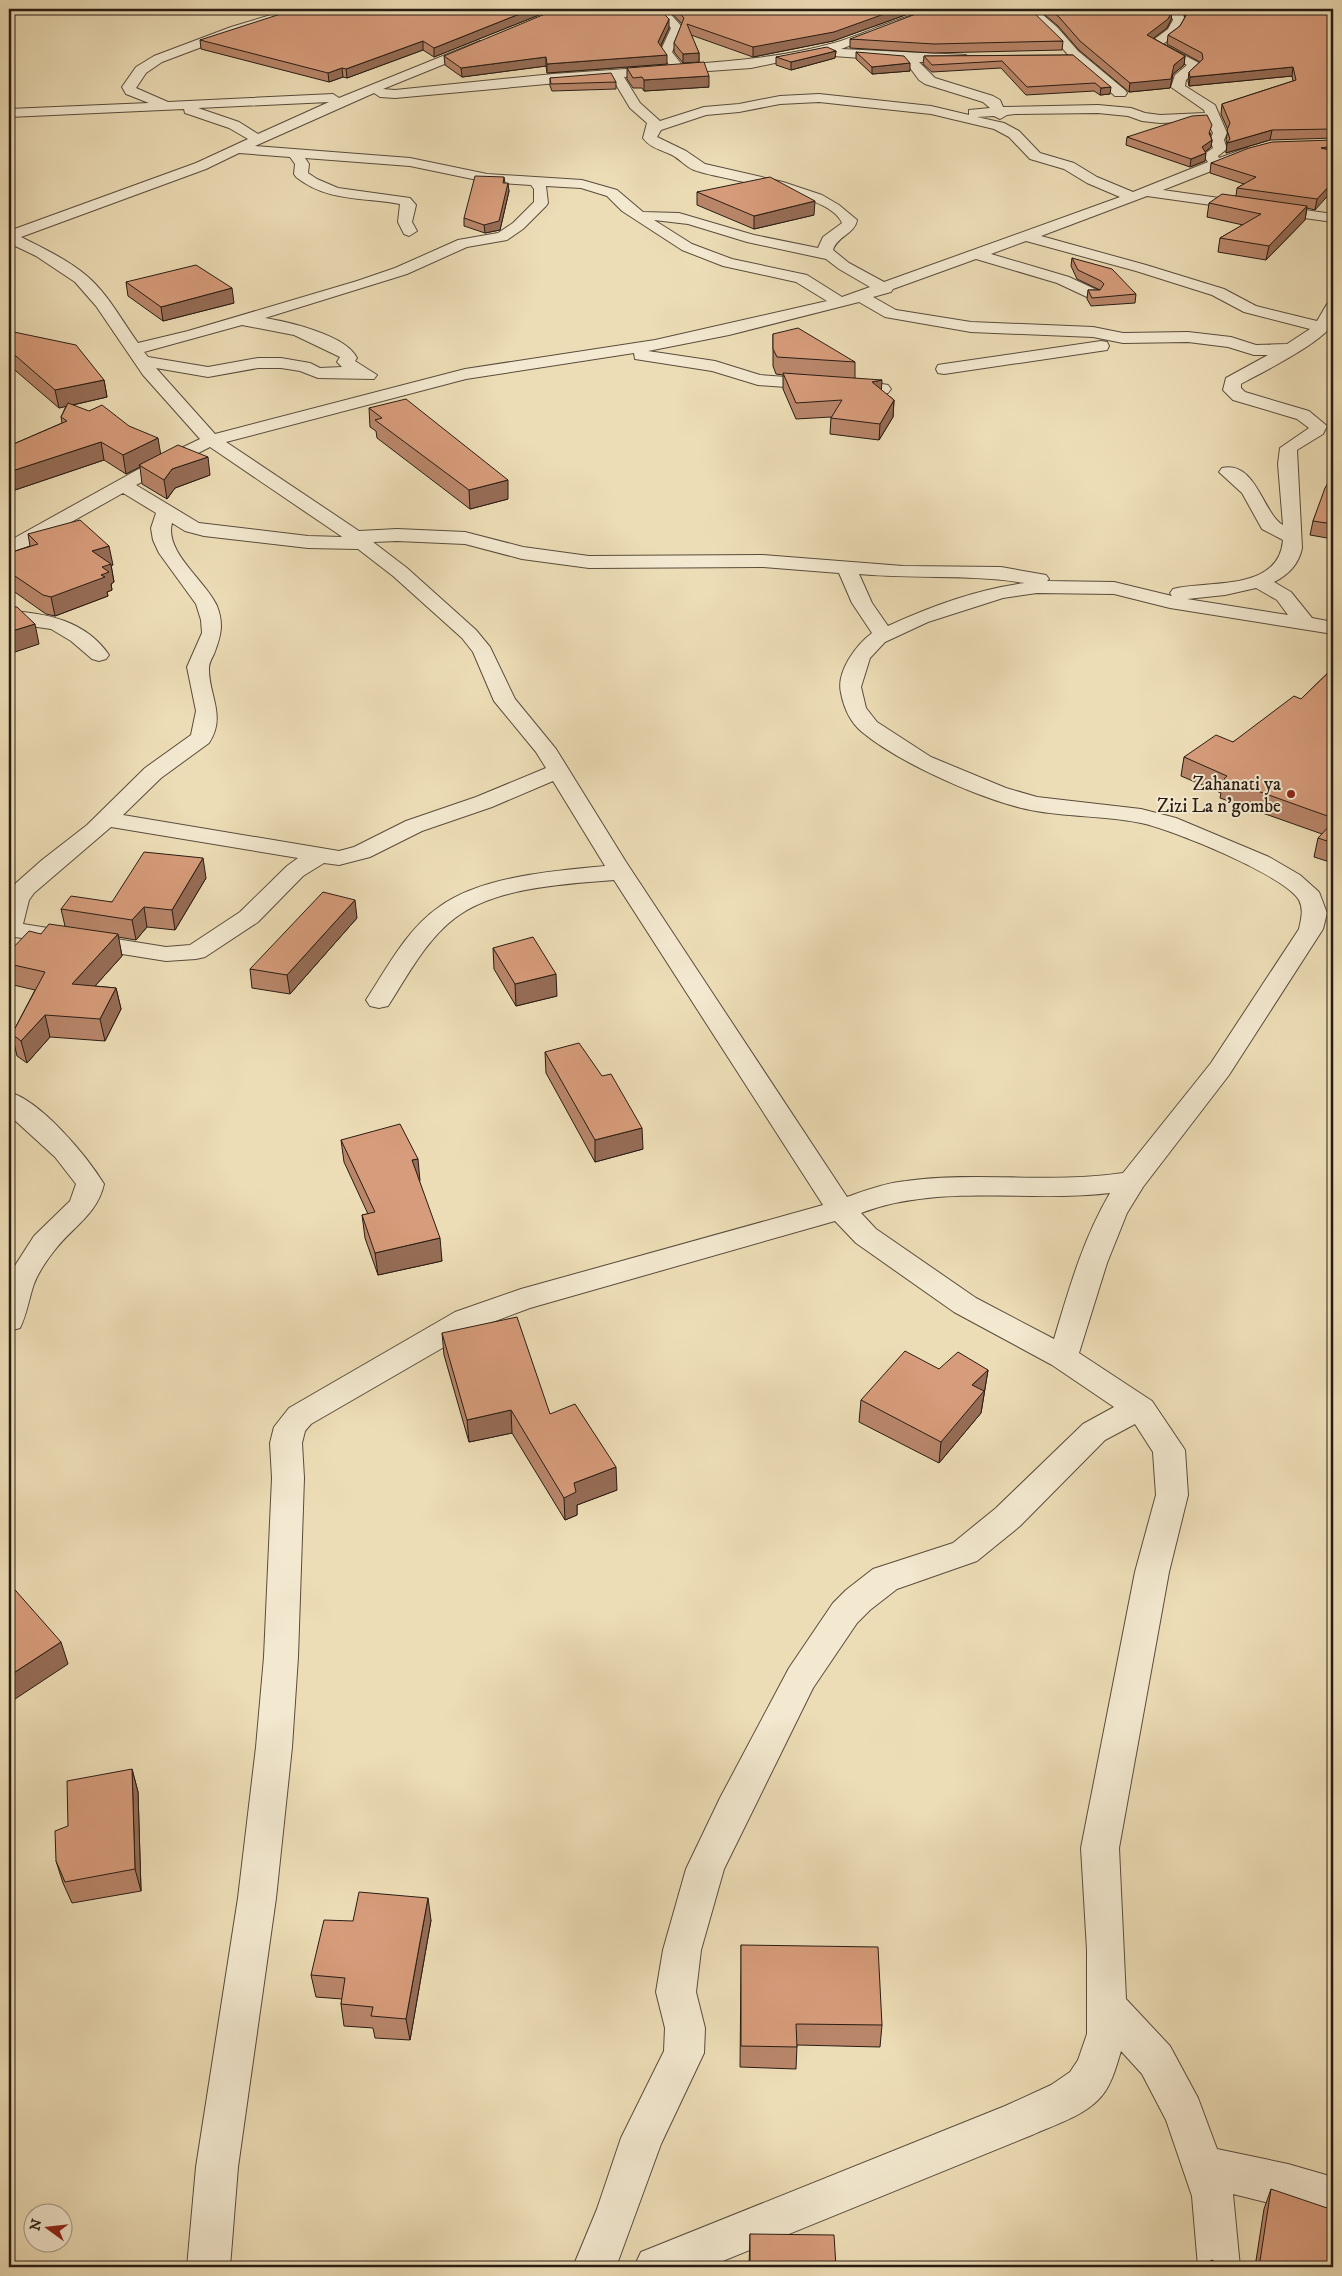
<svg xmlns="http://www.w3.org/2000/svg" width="1342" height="2276" font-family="'IM FELL DW Pica',serif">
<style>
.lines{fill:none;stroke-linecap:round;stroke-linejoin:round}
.minor-casing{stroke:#594c3c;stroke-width:2}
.minor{fill:#f3e9d0;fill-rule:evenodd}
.wall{fill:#b9866a;stroke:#281c13}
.shaded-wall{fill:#966d56;stroke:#281c13}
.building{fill:#d79c7b;stroke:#281c13}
.poi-dot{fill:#8f2418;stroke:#f3e9d0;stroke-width:2}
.labels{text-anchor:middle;stroke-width:4;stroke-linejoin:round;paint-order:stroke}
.poi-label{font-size:19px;fill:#281c13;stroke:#f3e9d0;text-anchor:end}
</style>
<rect width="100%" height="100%" fill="#edddb6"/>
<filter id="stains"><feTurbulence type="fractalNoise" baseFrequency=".004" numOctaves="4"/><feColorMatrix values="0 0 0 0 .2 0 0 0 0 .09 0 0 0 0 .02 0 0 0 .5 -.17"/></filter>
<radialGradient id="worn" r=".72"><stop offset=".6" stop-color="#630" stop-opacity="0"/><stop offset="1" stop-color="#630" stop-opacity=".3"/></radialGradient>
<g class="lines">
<defs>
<path id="minor" d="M291,9H309L307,12L239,33L162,62L146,73L136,88L168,102L333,94L339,98L480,41L486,45L484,48L383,89L395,90L553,74L670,66L660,52L671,28L654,9H666L683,28L672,52L682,65C733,61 784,57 834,43C875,31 911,9 955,9L953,12L920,19L841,49L966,55L968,58L966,61L962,62H919L935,78L993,96L1000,100L1003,107L1098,105L1131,108L1145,113L1160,115L1205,113L1204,110L1171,87L1175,75L1187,65L1148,44L1168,29L1173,20L1169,9H1181L1185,20L1177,34L1163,44L1199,63L1200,67L1186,80L1185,86L1215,105L1227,133L1224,140L1227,149L1218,156L1219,158L1247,148L1254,152L1252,155L1163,190L1333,214V222L1147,196L1041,236L1146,265L1224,289L1256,306L1317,321L1327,304L1333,302C1333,308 1335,316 1333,322C1328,340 1259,374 1241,384V388L1245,392L1309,411L1327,426L1323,434L1297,450L1302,548C1299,564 1288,575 1274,582L1291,592L1312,618L1333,622V634L1170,608L1114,594L1037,593L1003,598L928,622L885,642L870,658L861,687L866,708L877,722L931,757L1006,788L1037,797L1141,809L1176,818L1269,857L1300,875L1319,892L1327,913L1323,929L1229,1075L1143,1187L1127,1213L1107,1263L1079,1353L1152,1401L1185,1450L1188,1495L1169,1572L1119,1848L1126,1999L1170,2046L1198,2098L1217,2149L1288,2164L1333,2177V2219L1233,2194L1240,2267H1198L1192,2196L1166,2120L1142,2074L1121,2051C1116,2067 1111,2088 1098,2100C1081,2117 1054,2125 1032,2135L708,2267H634L641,2252L1005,2106L1051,2085L1070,2072L1078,2060L1087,2034V1950L1081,1848L1135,1572L1156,1495L1153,1452L1135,1424L1105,1440L1020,1526L977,1561L897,1589L870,1610L857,1623L813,1688L724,1869L701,1950L696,1992L705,2028L704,2053L661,2144L616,2267H573L597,2209L621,2138L664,2051L665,2028L656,1992L663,1950L686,1869L720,1798L789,1668L833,1603L846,1590L873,1569L953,1543L996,1508L1083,1424L1114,1407L1052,1365L954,1312L856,1243L835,1221L530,1308L477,1328L311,1424L305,1431L302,1443L304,1478L298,1657L292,1747L276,1898L238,2167L230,2267H187L196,2167L238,1898L256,1747L264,1657L272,1478L270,1443L274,1427L289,1408L455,1312L521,1289L823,1205L614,880C565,884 495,887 455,918C426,940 408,975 388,1006L379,1008L370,1006L366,1000C387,968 407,929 439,907C481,876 554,871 605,866L553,781L492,807L422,831L370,857L339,865L324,863L303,876L258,922L205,957L196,959L166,961L9,936V894L16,883L42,860L87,825L145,768L191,735L196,711L187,667L202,633L201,620L196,604L159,553L153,540L151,528L156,513L123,493L16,553L9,555V541L146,465L200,439L143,375L96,306L75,282L36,256L9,243V231L196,163L248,139L229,128L185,113L184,109L9,117V109L149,103L126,94L122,87L136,67L154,56L231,27ZM827,52L833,56L905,61L919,80L925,84L983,102L990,108L969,110V115L931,106L819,94L780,96L739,104L704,107L660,121L640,103L624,77L751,68ZM612,78L630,108L647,123L643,138C650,148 662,150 672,155C680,159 686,167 694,170C724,181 830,192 842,223L823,237L818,248L754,235L679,213L643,212L617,190L582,180L487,174L410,158L255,146L374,93L380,97L395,98ZM329,102L258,134L239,122L198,108ZM819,102L931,114L994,129L1009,137L1030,159L1064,169L1087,183L1120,197L884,282L849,263L833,250C837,236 855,234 857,220L839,205L822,195L783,182L705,164L686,151L657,137L661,130L706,115L739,112L780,104ZM1098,113L1128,116L1142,121L1160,123L1207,121L1213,133L1210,140L1213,148L1203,155L1208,162L1133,192L1097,177L1074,163L1040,153L1019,131L1004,123L977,117L994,116L1000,119L1007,115L1015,114ZM239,153L290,157L295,164L294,174L296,177C327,202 363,197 400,204L398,222L404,234L409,236L417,231L412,222L416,205L410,198L338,188L317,179L308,173L309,164L305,158L410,166L487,182L531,185L534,189V202L513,223L498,233L458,240L395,268L357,281L188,331L138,343C122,321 108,294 87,276C68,260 43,248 21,237L206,169ZM546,186L581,188L607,196L622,211L682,250L723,266L796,282L827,301L655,340L465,369L215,434L156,368L208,377L258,368H281L300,371L318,378L374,379L377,375L355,361L357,358C346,335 289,322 265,318L407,274L467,247L507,240L523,229L546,206L548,203ZM654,220L688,224L747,242L826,259L839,269L870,287L842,297L807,275L732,259L692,244ZM1026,241L1136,271L1212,295L1244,312L1310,329L1287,344L1256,345L1231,337L1188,332L1123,333L1093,327L971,322L896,310L873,297L891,292L893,289L976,259L1057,283L1087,297H1099L1101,294L1099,291L1069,277L991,254ZM859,302L885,317L971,332L1093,337L1123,343L1188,342L1228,347L1254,355H1268L1226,378L1223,390L1233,400L1297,419L1309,428L1280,448L1278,464L1283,525C1263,514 1256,460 1222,468L1219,472L1242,493L1262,529L1283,540C1279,592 1209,580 1173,589L1170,593L1172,596L1114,582L1047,581L1049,579L1046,575L1001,567L903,566L763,555L589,556L523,547L465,532L397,529L359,531L226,442L466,379L634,353L635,359L712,371L758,385L882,394L888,393L891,389L888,385L882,384L760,375L715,361L648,351L729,335ZM242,325L294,335L340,357L337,362L342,367L320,368L310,363L281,358H258L208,367L148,357L144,352ZM210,447L341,536L342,537L308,536L199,523L136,485ZM172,523L185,531L204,536L308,548L358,549L393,576L462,638L473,652L494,701L536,752L546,768L476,797L406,821L354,847L339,851L123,815L161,778L209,743C227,716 208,694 209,668C209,663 212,658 214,654C221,636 224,624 217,606C206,581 164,552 172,523ZM397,541L465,544L522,559L589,568L763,567L839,573L852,603L872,633C856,645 836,672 841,693C844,708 850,722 862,732C899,763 988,803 1036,811C1071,817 1107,816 1141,823C1171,829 1284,875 1299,900C1304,910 1301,919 1299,929L1211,1063L1123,1173C1051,1184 978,1171 906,1181C886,1183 866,1190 847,1197L626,862L556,749L515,699L490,647L476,630L407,568L373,542ZM859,574C914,579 970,574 1025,583C978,589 931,606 888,626L872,603ZM1256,588L1277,600L1288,615L1187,599L1225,595ZM111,827L298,858L287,866L240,912L190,945L166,947L23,924L29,900L34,893ZM1110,1193C1083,1239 1069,1289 1054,1339L976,1298L876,1229L861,1213C940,1183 1028,1203 1110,1193Z
M1023,9H1036L1057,27L1078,51L1125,90L1127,93L1125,96H1115L1070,57L1049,33Z
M1101,341L1107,342L1109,346L1107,350L944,374L938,373L936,369L938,365L944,364Z
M9,611C47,613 86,621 109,655L106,659L99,661L92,659L71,641L51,629L9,623Z
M9,1092C41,1101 87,1156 104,1184C97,1215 72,1227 54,1251C47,1260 38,1273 34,1284C29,1298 27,1314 20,1328L9,1331V1275L34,1236L70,1201L76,1184L55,1157L9,1115Z"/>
</defs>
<use href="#minor" class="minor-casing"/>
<use href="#minor" class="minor"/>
</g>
<path class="wall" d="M554,9L434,57L423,50L347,78L343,77L329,82L201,49L200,40Z
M668,9H932L908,14L833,41L753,57L691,35L699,53V62L683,63L674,52V43L682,24Z
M1038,9H1171V20L1167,28L1153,38L1185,56L1184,65L1173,74L1170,88L1129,92L1079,50L1058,26Z
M1182,9H1333V138L1270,140L1226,153L1227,143L1226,140L1228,130L1221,114L1222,104L1293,81L1292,76L1189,86L1188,81L1189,72L1200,62L1167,44L1168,35L1180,26L1185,17Z
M669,28L661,46L667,64L547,73L546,66L462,77L445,65L444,56Z
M850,39L1063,41L1062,50L933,53L850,48Z
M836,51L835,58L791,70L776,65V57Z
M856,52L910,71L872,74L856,59Z
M1073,55L1110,94L1100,95L1094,91L1026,95L1001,68L932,72L923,64L924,56Z
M627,68L709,87L644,91L642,88H633L627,79Z
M550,78L616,82V89L552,91L550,86Z
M1211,133L1210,135L1212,140L1211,147L1205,152V161L1190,167L1126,145L1127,137Z
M1333,140L1315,210L1307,208L1305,220L1266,260L1218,252L1220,238L1243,225L1207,217L1209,203L1236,196L1237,188L1244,184L1210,173L1211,163Z
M504,177L505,183L509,191L500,230L485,233L464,226V218Z
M697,192L814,215L754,229L697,205Z
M1072,258L1136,294L1135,303L1091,306L1087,299L1088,290H1100L1077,279L1071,266Z
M126,282L234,303L163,321L128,296Z
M9,331L104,380L107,397L73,405L160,455L210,475L175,488L167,499L142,484L140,467L126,474L104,460L9,492V446L62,423L61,417L66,406L59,408L9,365Z
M773,334L855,362V378L881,390L894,400L893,417L879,440L830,434L831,417L796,419L783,389V375L776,374L773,366Z
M369,408L508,499L470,509L377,438L376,431L370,427Z
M1333,474V539L1310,535L1313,521Z
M28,534L113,565H111L114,582L111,584L112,590L107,592L108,596L55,616L46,614L9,588V553L30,546Z
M1333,668V863L1314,857L1318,838L1322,834L1220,798L1221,793L1181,776L1184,757L1233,742L1301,699Z
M206,878L175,930L147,927L136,940L118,937L122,956L95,986L116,988L121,1009L105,1041L50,1037L27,1063L17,1056L12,1034L35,990L9,984V952L41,934L65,926L61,909L112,902Z
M357,918L290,994L252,988L250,969Z
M493,948L557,996L516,1006L494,969Z
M545,1052L643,1149L595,1162L546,1073Z
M341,1140L420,1181H419L442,1261L378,1275L365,1238L362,1215L368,1214L344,1162Z
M442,1333L550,1414L617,1490L577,1505V1515L565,1520L512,1433L469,1442L444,1355Z
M939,1369L988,1370L981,1413L939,1463L859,1422L861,1400Z
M132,1769L138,1792L141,1891L72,1903L63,1883L56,1861Z
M431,1920L410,2040L375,2038L373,2028L344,2026L341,2004L342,1999L316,1997L311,1975L353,1921Z
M741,1945L882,2025L880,2047L797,2045L796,2069L740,2067L741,1967Z
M1271,2189L1333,2267H1255L1264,2209Z
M750,2234L836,2267H749Z"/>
<path class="shaded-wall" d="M532,9H554L434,57V48Z
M898,9H932L908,14L833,41L753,57V47Z
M1172,11L1171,20L1167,28L1146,44L1147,35Z
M669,19V28L658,51V42Z
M423,41V50L347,78L346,69Z
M836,51L835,58L791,70V62Z
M699,53V62L683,63V54Z
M667,55V64L547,73V64Z
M1185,56L1184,65L1173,74L1170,88L1129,92L1130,83L1174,65Z
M546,57V66L462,77L461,68Z
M910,63V71L872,74V67Z
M1293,67L1292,76L1189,86L1190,77Z
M342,68L343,77L329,82L328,73Z
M709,76V87L644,91V80Z
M1111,87L1110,94L1100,95L1101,88Z
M1272,130L1270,140L1226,153L1227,143Z
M1212,140L1211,147L1201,155L1202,147Z
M1333,146V155L1321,148Z
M1206,153L1205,161L1190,167L1191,159Z
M1333,182V190L1315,210L1317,199Z
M508,183L509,191L500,230L485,233L484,225Z
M815,201L814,215L754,229V216Z
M1307,206L1305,220L1266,260L1269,246Z
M232,288L234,303L163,321L161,307Z
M104,380L107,397L59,408L55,390Z
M882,380L881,396L872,382Z
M894,400L893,417L879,440L880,424Z
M158,438L161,456L139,465L140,467L126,474L123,455Z
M101,442L104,460L9,492V472Z
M208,457L210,475L175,488L167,499L164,480L172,469Z
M508,480V499L470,509L469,490Z
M109,546L113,565H111L114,582L111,584L112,590L107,592L108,596L55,616L51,597L92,551Z
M35,624L39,644L9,654V632Z
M203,858L206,878L175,930L172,910Z
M355,900L357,918L290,994L287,975Z
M144,907L147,927L136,940L132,920Z
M118,934L122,956L77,1006L72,984Z
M556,974L557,996L516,1006L515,984Z
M116,988L121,1009L105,1041L100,1019Z
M45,1015L50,1037L27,1063L21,1041Z
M642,1128L643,1149L595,1162V1140Z
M418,1159L420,1181L414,1183L412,1160Z
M440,1238L442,1261L378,1275L375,1253Z
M988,1370L981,1413L939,1463L941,1442L972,1385Z
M511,1410L512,1433L469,1442L467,1420Z
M616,1467L617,1490L577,1505V1515L565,1520L564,1498L574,1483Z
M61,1642L68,1664L9,1703V1676Z
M132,1769L138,1792L141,1891L135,1869Z
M428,1898L431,1920L410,2040L406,2019Z"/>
<path class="building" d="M296,9H532L434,48L423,41L346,69L342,68L328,73L200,40Z
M557,9H659L669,19L658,42L667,55L547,64L546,57L461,68L444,56Z
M676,9H898L834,32L753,47L687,24L699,53L683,54L674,43L684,18Z
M937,9H1030L1063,41L934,44L850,39L921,12Z
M1049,9H1171L1172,11L1168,19L1147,35L1185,56L1174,65L1171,79L1130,83L1080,41L1059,17Z
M1186,9H1333V129L1272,130L1227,143L1230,139L1227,130L1230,123L1222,104L1296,80L1293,67L1190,77L1189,72L1203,59L1202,53L1168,35L1180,26L1188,12Z
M827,47L836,51L791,62L776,57Z
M856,52L904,56L910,63L872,67Z
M1073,55L1111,87L1101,88L1095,83L1027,87L1002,61L932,65L924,56Z
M704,62L709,76L644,80L642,77L633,78L627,68Z
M611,73L616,82L551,84L550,78Z
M1207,115L1212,125L1209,133L1212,140L1202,147L1206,153L1191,159L1127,137L1192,116Z
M1333,140V146L1321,148L1333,151V182L1317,199L1237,188L1256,177L1211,163L1249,148L1272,142Z
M475,176L504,177L503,183H508L499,221L484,225L464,218Z
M770,177L815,201L754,216L697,192Z
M1222,194L1307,206L1269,246L1220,238L1261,214L1209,203Z
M1072,258L1112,269L1136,294L1092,298L1088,290H1100L1104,284L1101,281L1078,270Z
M196,265L232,288L161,307L126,282Z
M798,328L855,362L777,357L773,349V334Z
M9,331L76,345L104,380L55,390L9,350Z
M783,373L882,380L872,382L894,400L880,424L831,418L842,400L796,403Z
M406,399L508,480L469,490L375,420L382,418L369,408Z
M68,403L89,411L102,405L129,426L158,438L123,455L101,442L9,472V446L67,421L61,417Z
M178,445L208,457L172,469L164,480L139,465Z
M1333,474V524L1313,521L1325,488Z
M80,520L109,546L92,551L111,564L102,567L109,572L101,575L105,577L51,597L43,595L9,572V553L38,544L28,534Z
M9,606L17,607L35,624L9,632Z
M1333,668V818L1224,779L1227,776L1184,757L1216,735L1233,742L1294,696L1301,699Z
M1333,822V843L1318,838Z
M144,852L203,858L172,910L144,907L132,920L61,909L71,896L112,902Z
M323,892L355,900L287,975L250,969Z
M49,924L118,934L72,984L116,988L100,1019L45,1015L21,1041L12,1034L45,972L9,964V952L29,931L41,934Z
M533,937L556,974L515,984L493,948Z
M579,1043L602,1076L611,1074L642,1128L595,1140L545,1052Z
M400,1124L418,1159L412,1160L440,1238L375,1253L362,1215L375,1212L341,1140Z
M517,1317L550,1414L575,1404L616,1467L574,1483L576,1492L564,1498L511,1410L467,1420L442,1333Z
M905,1351L939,1369L958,1352L988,1370L972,1385L984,1391L941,1442L861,1400Z
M9,1583L61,1642L9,1676Z
M132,1769L135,1869L65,1882L56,1861L55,1831L68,1826L67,1781Z
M359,1892L428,1898L406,2019L371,2016L373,2007L341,2004L345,1978L311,1975L324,1920L353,1921Z
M741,1945L878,1947L882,2025L796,2024L797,2047L741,2046Z
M1271,2189L1333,2210V2267H1259Z
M750,2234L834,2235L836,2267H750Z
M1211,2260L1231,2267H1210Z"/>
<circle class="poi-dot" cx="1291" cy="794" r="5"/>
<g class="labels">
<g class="poi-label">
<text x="1281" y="790">Zahanati ya<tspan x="1281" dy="22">Zizi La n'gombe</tspan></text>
</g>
</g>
<rect width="1342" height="2276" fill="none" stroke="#edddb6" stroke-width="30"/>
<rect x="10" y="10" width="1322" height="2256" fill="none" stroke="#281c13" stroke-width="2.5"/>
<rect x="15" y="15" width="1312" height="2246" fill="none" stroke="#281c13"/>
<g transform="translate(48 2228) rotate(285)"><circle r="24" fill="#f3e9d0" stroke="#a29784"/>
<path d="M0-4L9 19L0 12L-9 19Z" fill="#8f2418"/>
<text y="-8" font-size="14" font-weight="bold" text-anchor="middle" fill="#281c13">N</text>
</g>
<rect width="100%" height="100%" filter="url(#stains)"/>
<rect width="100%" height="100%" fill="url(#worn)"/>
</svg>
